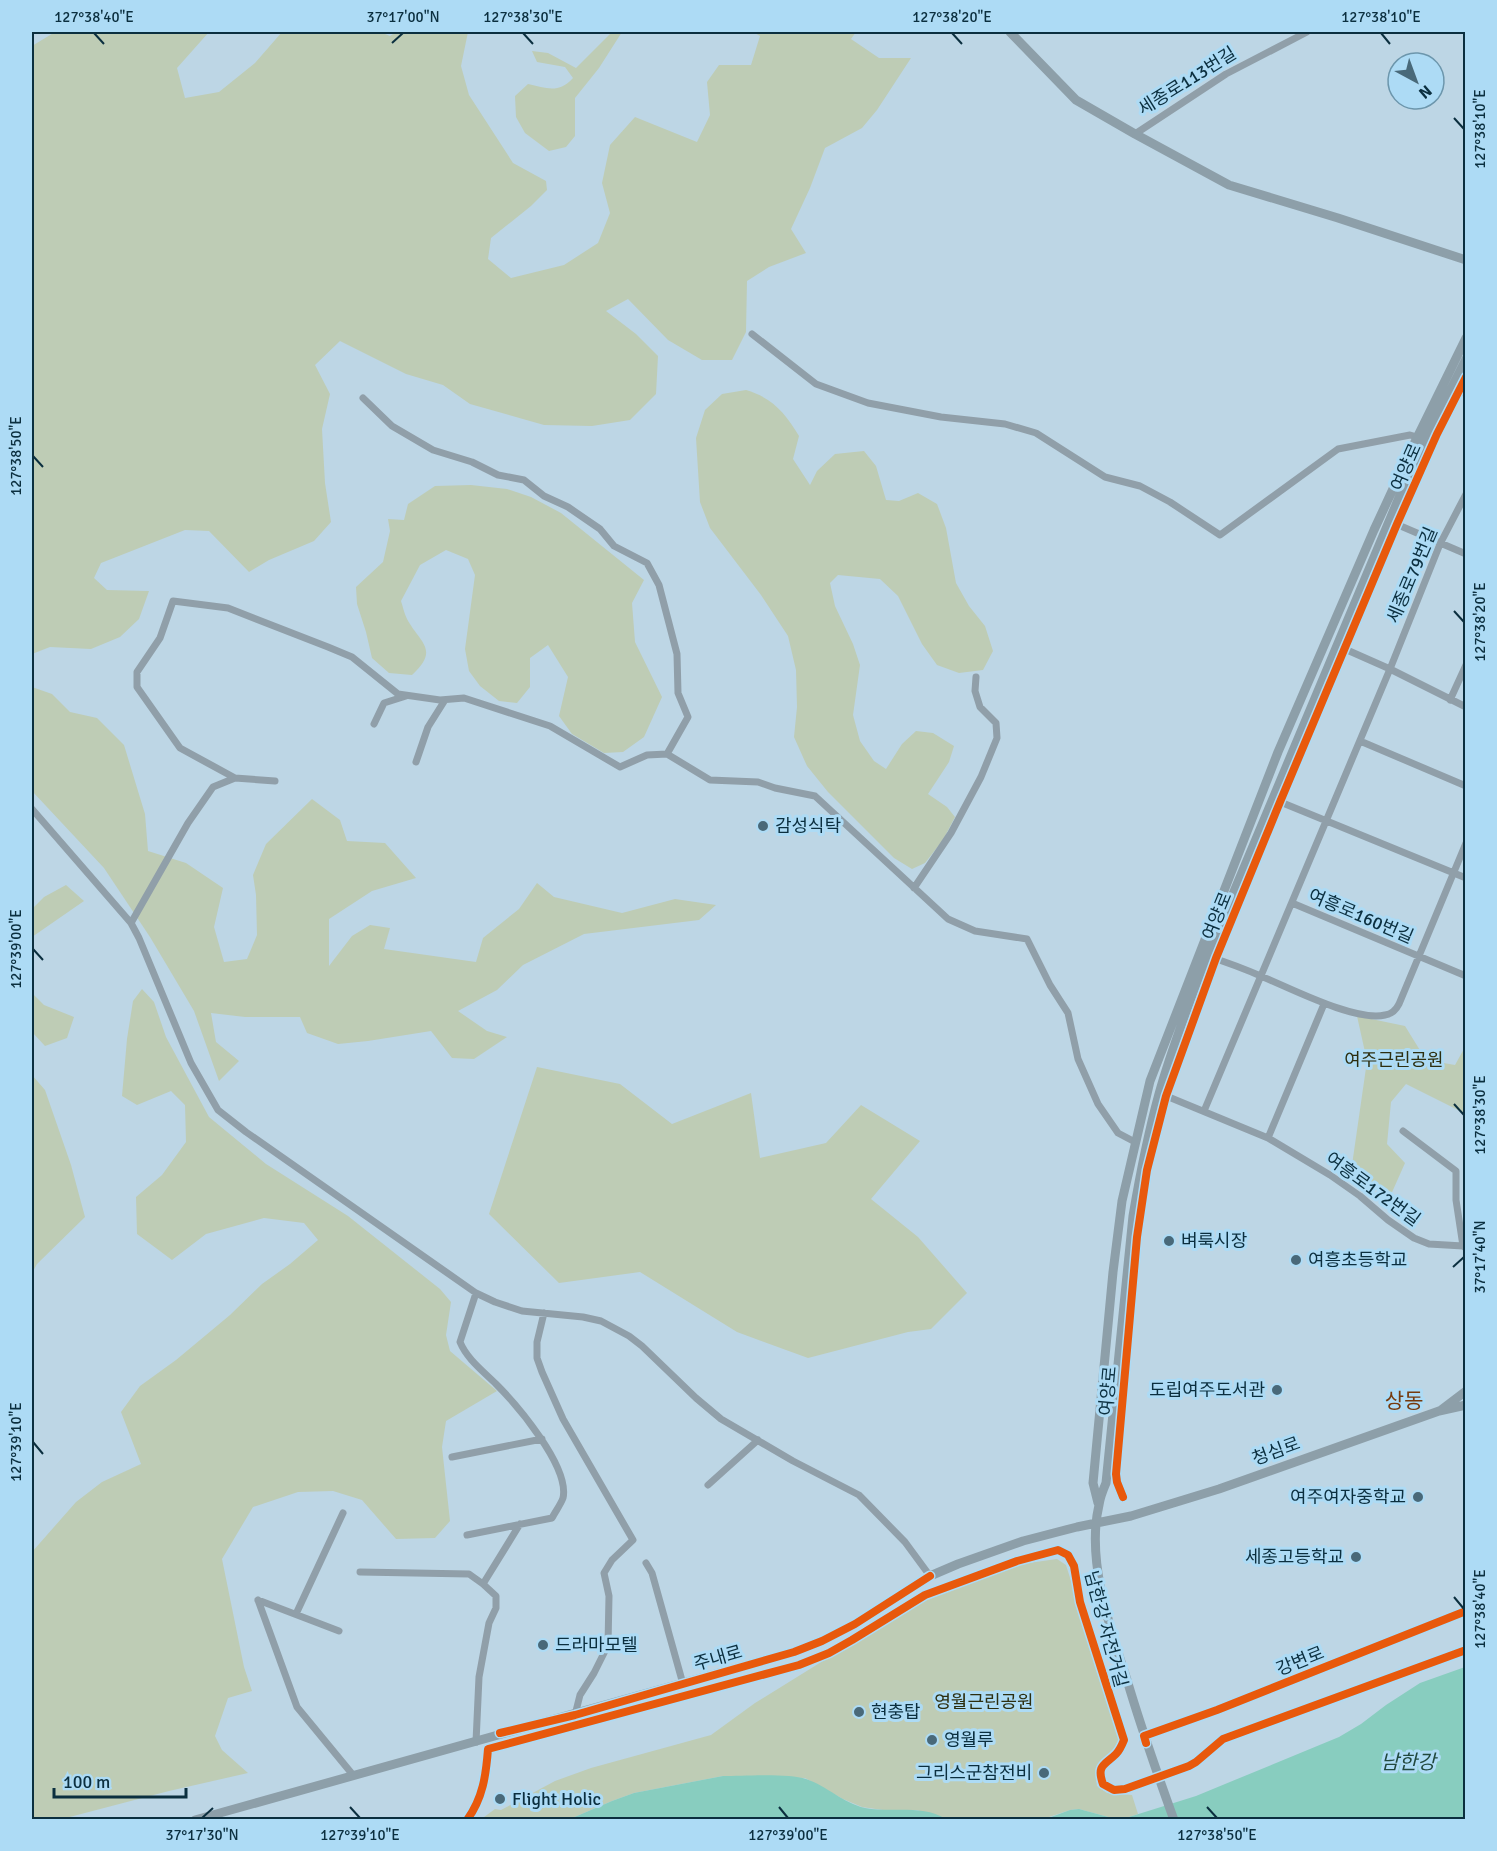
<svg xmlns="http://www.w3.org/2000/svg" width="1497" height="1851" font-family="Signika,'Noto Sans KR',sans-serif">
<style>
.green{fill:#beccb5}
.water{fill:#88cdbf}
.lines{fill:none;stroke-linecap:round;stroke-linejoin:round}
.street{stroke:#909fa9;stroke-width:7}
.secondary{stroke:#8d9fa9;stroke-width:9}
.cycleway-casing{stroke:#addbf5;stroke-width:11}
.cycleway{stroke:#e8590c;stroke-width:8}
.ticks{fill:none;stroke:#0b2f3f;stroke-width:2}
.poi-dot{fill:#496979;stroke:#addbf5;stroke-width:2}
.labels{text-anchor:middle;stroke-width:6;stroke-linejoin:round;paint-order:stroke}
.street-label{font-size:18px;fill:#0b2f3f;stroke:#addbf5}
.poi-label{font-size:18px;fill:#0b2f3f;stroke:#addbf5;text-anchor:start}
.park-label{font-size:18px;fill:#2c2e0f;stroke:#addbf5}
.water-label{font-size:20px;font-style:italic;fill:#21483d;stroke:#addbf5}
.quarter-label{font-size:21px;fill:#763a0c;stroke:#addbf5}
.neatline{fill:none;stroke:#0b2f3f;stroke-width:2}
.ticks-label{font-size:15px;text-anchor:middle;fill:#0b2f3f}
</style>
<rect width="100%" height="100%" fill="#bdd6e5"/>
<path class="green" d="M55,32H209L177,68L185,98L219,92L255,63L282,32H380L390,36L396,32H468L461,66L469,95L513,163L546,181L547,190L531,206L491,238L488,259L511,278L564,265L598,243L610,213L602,183L610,145L635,117L697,142L710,115L707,82L719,65H751L760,36L753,32H856L851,39L879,58H911L877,110L862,128L825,148L810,188L791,229L806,253L769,267L747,281L746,332L732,360H702L668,340L628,299L606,311L636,334L658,356L656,394L630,420L592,426L544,425L470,404L443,385L406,374L340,341L315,365L330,394L322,429L325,483L331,522L314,541L269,560L249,572L209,531L185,530L101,563L94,578L107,590L149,591L139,619L120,637L91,649L50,647L32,654V46Z
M612,32H622L599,68L575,98V136L566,147L549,151L525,133L516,117L515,96L528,84C546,88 559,94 573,78L565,67L537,62L532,51L548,53L576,68Z
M746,390C773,398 785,413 799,436L793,459L810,485L817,471L835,454L864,451L876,466L886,500L899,501L918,493L937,504L946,528L956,583L969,606L985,626L993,651L983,670L959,673L937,665L922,644L898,596L880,579L838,575L830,583L835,606L853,644L860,665L853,715L860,741L874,761L886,769L902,744L916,731L933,733L954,746L949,762L928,794L947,807L955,817L943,840L925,863L912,869L894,858L828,792L807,766L794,737L797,707L796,670L788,636L761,595L710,528L700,502L696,438L705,410L722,394Z
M471,485L507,489L531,497L561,513L644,580L632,603L635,642L662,697L644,737L623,752L604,753L572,734L559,716L568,677L548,645L530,658V687L517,703L499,701L480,686L469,671L465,649L475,575L468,559L446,550L420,565L401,601C403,607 404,613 407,619C420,643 440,649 412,675L389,673L372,658L366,632L357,604L356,587L383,562L390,531L388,519L404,520L408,504L435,486Z
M32,687L52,694L70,712L97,718L124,745L145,814L148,851L186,863L223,888L214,927L224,962L247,959L257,935L256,895L253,875L266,844L312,799L340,820L347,841L385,843L416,878L372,891L329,919V966L352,936L370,925L390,928L384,949L476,962L483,938L519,909L537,883L554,897L622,913L675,899L716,905L699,920L584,934L523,965L497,990L458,1011L487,1031L507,1037L474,1059L452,1058L431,1031L368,1041L338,1044L307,1033L300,1017H245L211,1013L216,1042L239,1061L219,1081L194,1011L150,937L104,868L32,791Z
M66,885L84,901L32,937V909L44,897Z
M142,989L154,1002L166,1037L209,1117L266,1164L348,1216L440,1289L451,1302L446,1335L450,1351L497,1391L446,1421L442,1447L450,1521L435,1538L396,1539L362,1500L333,1491L298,1492L253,1507L222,1559L244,1667L252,1691L228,1698L215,1736L222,1750L248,1773L169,1791L62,1819H32V1552L76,1502L102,1482L141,1464L121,1412L140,1386L176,1360L230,1315L262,1284L290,1264L318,1240L304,1223L264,1218L206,1234L172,1260L137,1234L136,1197L162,1175L186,1142L185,1105L171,1091L137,1105L122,1096L127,1039L133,1001Z
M32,993L44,1005L74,1017L67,1038L45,1046L32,1032Z
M1357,1016L1405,1026L1426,1060L1455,1065L1465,1047V1116L1460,1111L1406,1084L1391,1102L1387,1144L1405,1163L1389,1199L1352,1165L1367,1061Z
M537,1067L620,1084L672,1124L751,1093L760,1158L826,1143L861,1105L920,1141L871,1199L918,1237L967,1293L931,1329L908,1332L808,1358L737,1332L640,1272L559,1283L489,1214Z
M32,1075L45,1090L71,1165L85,1217L37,1264L32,1273Z
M1057,1559L1066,1565L1121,1741C1108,1758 1093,1760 1097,1786L1107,1793L1132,1795L1138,1814L1129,1817L1112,1818L1079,1809L1070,1810L1043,1819H946L917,1810H883L862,1807L843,1799L805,1778L740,1776H723L634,1793L612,1801L570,1819L480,1820L495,1809L501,1810L555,1781L591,1768L711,1735L755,1703L926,1597L1022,1564Z"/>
<path class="water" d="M1465,1667V1819L1043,1820L1070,1810L1079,1809L1112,1818L1129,1817L1196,1796L1339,1737L1361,1724L1386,1705L1420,1683Z
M723,1776C743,1776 789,1773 806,1779C827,1786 843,1803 865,1808C892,1813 922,1804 946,1819H570L612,1801L634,1793Z"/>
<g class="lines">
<path class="street" d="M1135,134L1226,74L1307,32
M752,334L816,384L868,403L941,417L1005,424L1036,433L1105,477L1140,486L1170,502L1220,535L1338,449L1410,435L1417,437
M1452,386L1466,394
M363,398L392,426L433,450L472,462L498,475L524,480L544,496L568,507L600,529L614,546L647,563L659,585L677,654L678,693L688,717L667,754
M1389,521L1466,554
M1338,646L1390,669L1466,707
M1450,700L1466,665
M374,724L384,703L406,696
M1360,741L1466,786
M416,762L428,727L445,700
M275,781L235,778L180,748L137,687V672L160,638L173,601L228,608L328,647L352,657L398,694L440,700L464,698L550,726L620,767L647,755L667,754L710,780L758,782L775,788L815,796L948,919L975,931L1027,939L1050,985L1068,1013L1078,1059L1098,1104L1118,1133L1135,1142
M1273,799L1466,878
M32,809L131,923L139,938L191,1063L218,1110L246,1132L476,1293L495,1302L522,1311L583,1317L601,1321L629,1336L642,1346L696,1398L721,1419L793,1461L859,1495L905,1542L930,1576
M914,888L951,833L981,777L997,738L996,723L980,707L975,691L976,677
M1292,903L1466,976
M131,923L188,823L213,787L235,778
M1207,956C1226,962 1245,969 1263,977C1292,989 1356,1022 1385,1015C1392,1014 1396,1010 1399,1004L1466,843
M1159,1093L1268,1138L1330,1175L1360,1196L1388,1220L1414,1238L1429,1244L1463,1246L1466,1248
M1204,1111L1390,669L1440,544L1466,494
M1403,1131L1456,1171V1200L1463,1246
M1268,1138L1324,1004
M544,1313L537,1342V1358L542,1372L563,1419L633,1540L612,1560L604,1573L609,1596L608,1645L594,1673L580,1695L575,1715
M452,1457L542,1439
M708,1485L758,1440
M467,1535L552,1518C555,1512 561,1504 563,1498C570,1467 517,1405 496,1384C483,1371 467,1359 460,1342L476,1293
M646,1563L652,1573L683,1684
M360,1572L469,1574L483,1584L496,1596V1608L489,1623L479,1677L476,1742
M483,1584L520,1524
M258,1600L297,1707L353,1775
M258,1600L339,1631
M296,1614L343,1513"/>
<path class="secondary" d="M1010,32L1076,100L1135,134L1229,185L1338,218L1466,260
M1441,1410L1466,1391
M1098,1503L1093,1483L1113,1272L1122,1201L1150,1081L1278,752L1374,530L1411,450L1466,338
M1144,1736L1217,1710L1466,1611
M195,1820L794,1652L822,1641L855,1624L930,1576L958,1564L1023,1541L1077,1527L1131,1516L1219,1489L1439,1411L1466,1405
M1174,1820C1157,1773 1141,1727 1127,1680C1110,1628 1086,1560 1099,1505C1100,1497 1103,1490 1106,1483L1133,1216C1140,1175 1148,1134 1159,1094C1172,1047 1190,1001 1207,956L1411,469L1466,359"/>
<defs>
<path id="cycleway" d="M1123,1497L1117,1482L1116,1474L1137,1237L1147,1170L1166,1096L1216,958L1280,802L1397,524L1437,434L1466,377
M500,1733L575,1715L794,1652L822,1641L855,1624L930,1576
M1146,1743L1144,1736L1217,1710L1466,1611
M467,1820C483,1798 486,1775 488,1749L799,1665L829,1653L852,1640L925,1595L1017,1561L1058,1550L1068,1555L1074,1566L1080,1602L1124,1740C1122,1745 1120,1750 1116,1754C1105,1765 1096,1765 1103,1784L1114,1790L1125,1789L1189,1766L1196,1762L1223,1739L1466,1650"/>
</defs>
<use href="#cycleway" class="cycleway-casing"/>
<use href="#cycleway" class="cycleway"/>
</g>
<path class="ticks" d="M94,33L104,44M523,33L533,44M952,33L962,44M1381,33L1390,44M392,43L403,33M1454,118L1464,129M33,456L43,467M1454,611L1464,622M33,949L43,960M1454,1104L1464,1115M1453,1267L1464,1257M33,1442L43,1454M1454,1597L1464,1609M350,1807L360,1818M779,1807L788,1818M1207,1807L1217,1818M202,1818L213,1808"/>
<g class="poi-dot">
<circle cx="763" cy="826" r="6"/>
<circle cx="1169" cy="1241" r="6"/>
<circle cx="1296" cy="1260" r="6"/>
<circle cx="1277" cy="1390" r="6"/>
<circle cx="1418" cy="1497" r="6"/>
<circle cx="1356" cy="1557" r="6"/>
<circle cx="543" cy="1645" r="6"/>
<circle cx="859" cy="1712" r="6"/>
<circle cx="932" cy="1740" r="6"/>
<circle cx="1044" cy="1773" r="6"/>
<circle cx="500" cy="1799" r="6"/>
</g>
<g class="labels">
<g class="street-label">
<text transform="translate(1187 81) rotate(-32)" y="6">세종로113번길</text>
<text transform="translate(1406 467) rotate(-66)" y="6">여양로</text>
<text transform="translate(1412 575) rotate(-67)" y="6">세종로79번길</text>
<text transform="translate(1217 916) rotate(-68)" y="6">여양로</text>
<text transform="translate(1361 916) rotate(23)" y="6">여흥로160번길</text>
<text transform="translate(1373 1189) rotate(36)" y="6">여흥로172번길</text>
<text transform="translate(1108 1391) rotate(-85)" y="6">여양로</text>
<text transform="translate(1276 1451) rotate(-20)" y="6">청심로</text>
<text transform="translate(1106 1629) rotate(75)" y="6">남한강 자전거길</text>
<text transform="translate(718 1658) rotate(-16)" y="6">주내로</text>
<text transform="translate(1300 1661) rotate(-22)" y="6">강변로</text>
</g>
<g class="poi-label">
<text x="775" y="832">감성식탁</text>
<text x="1181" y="1247">벼룩시장</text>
<text x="1308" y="1266">여흥초등학교</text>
<text x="1265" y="1396" text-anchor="end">도립여주도서관</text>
<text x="1406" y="1503" text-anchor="end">여주여자중학교</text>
<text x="1344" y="1563" text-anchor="end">세종고등학교</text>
<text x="555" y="1651">드라마모텔</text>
<text x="871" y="1718">현충탑</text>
<text x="944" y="1746">영월루</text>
<text x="1032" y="1779" text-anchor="end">그리스군참전비</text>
<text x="512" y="1805">Flight Holic</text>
</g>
<g class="park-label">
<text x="1394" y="1066">여주근린공원</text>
<text x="984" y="1708">영월근린공원</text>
</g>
<g class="water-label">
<text x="1408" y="1769">남한강</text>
</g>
<g class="quarter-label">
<text x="1404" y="1408">상동</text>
</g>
</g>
<rect width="1497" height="1851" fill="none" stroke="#addbf5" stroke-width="66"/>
<g transform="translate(1416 81) rotate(139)"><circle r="28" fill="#addbf5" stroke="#6c96ac" stroke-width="1.5"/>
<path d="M0-4.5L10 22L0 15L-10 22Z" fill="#496979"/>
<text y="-9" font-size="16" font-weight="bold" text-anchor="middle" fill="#0b2f3f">N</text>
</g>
<path d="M54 1788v9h132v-9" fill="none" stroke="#0b2f3f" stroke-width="3"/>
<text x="63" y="1788" font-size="18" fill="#0b2f3f" stroke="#addbf5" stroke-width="4.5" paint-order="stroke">100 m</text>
<rect x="33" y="33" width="1431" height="1785" class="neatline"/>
<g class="ticks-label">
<text x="94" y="22">127°38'40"E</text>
<text x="403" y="22">37°17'00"N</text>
<text x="523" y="22">127°38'30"E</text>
<text x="952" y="22">127°38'20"E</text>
<text x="1381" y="22">127°38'10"E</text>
<text transform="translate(1480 129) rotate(-90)" y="5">127°38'10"E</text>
<text transform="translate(16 456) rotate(-90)" y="5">127°38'50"E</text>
<text transform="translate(1480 622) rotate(-90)" y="5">127°38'20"E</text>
<text transform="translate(16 949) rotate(-90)" y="5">127°39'00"E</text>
<text transform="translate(1480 1115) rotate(-90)" y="5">127°38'30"E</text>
<text transform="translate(1480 1257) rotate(-90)" y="5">37°17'40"N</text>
<text transform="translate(16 1442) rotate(-90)" y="5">127°39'10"E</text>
<text transform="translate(1480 1609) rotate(-90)" y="5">127°38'40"E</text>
<text x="202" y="1840">37°17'30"N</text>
<text x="360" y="1840">127°39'10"E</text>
<text x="788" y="1840">127°39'00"E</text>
<text x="1217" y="1840">127°38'50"E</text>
</g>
</svg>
